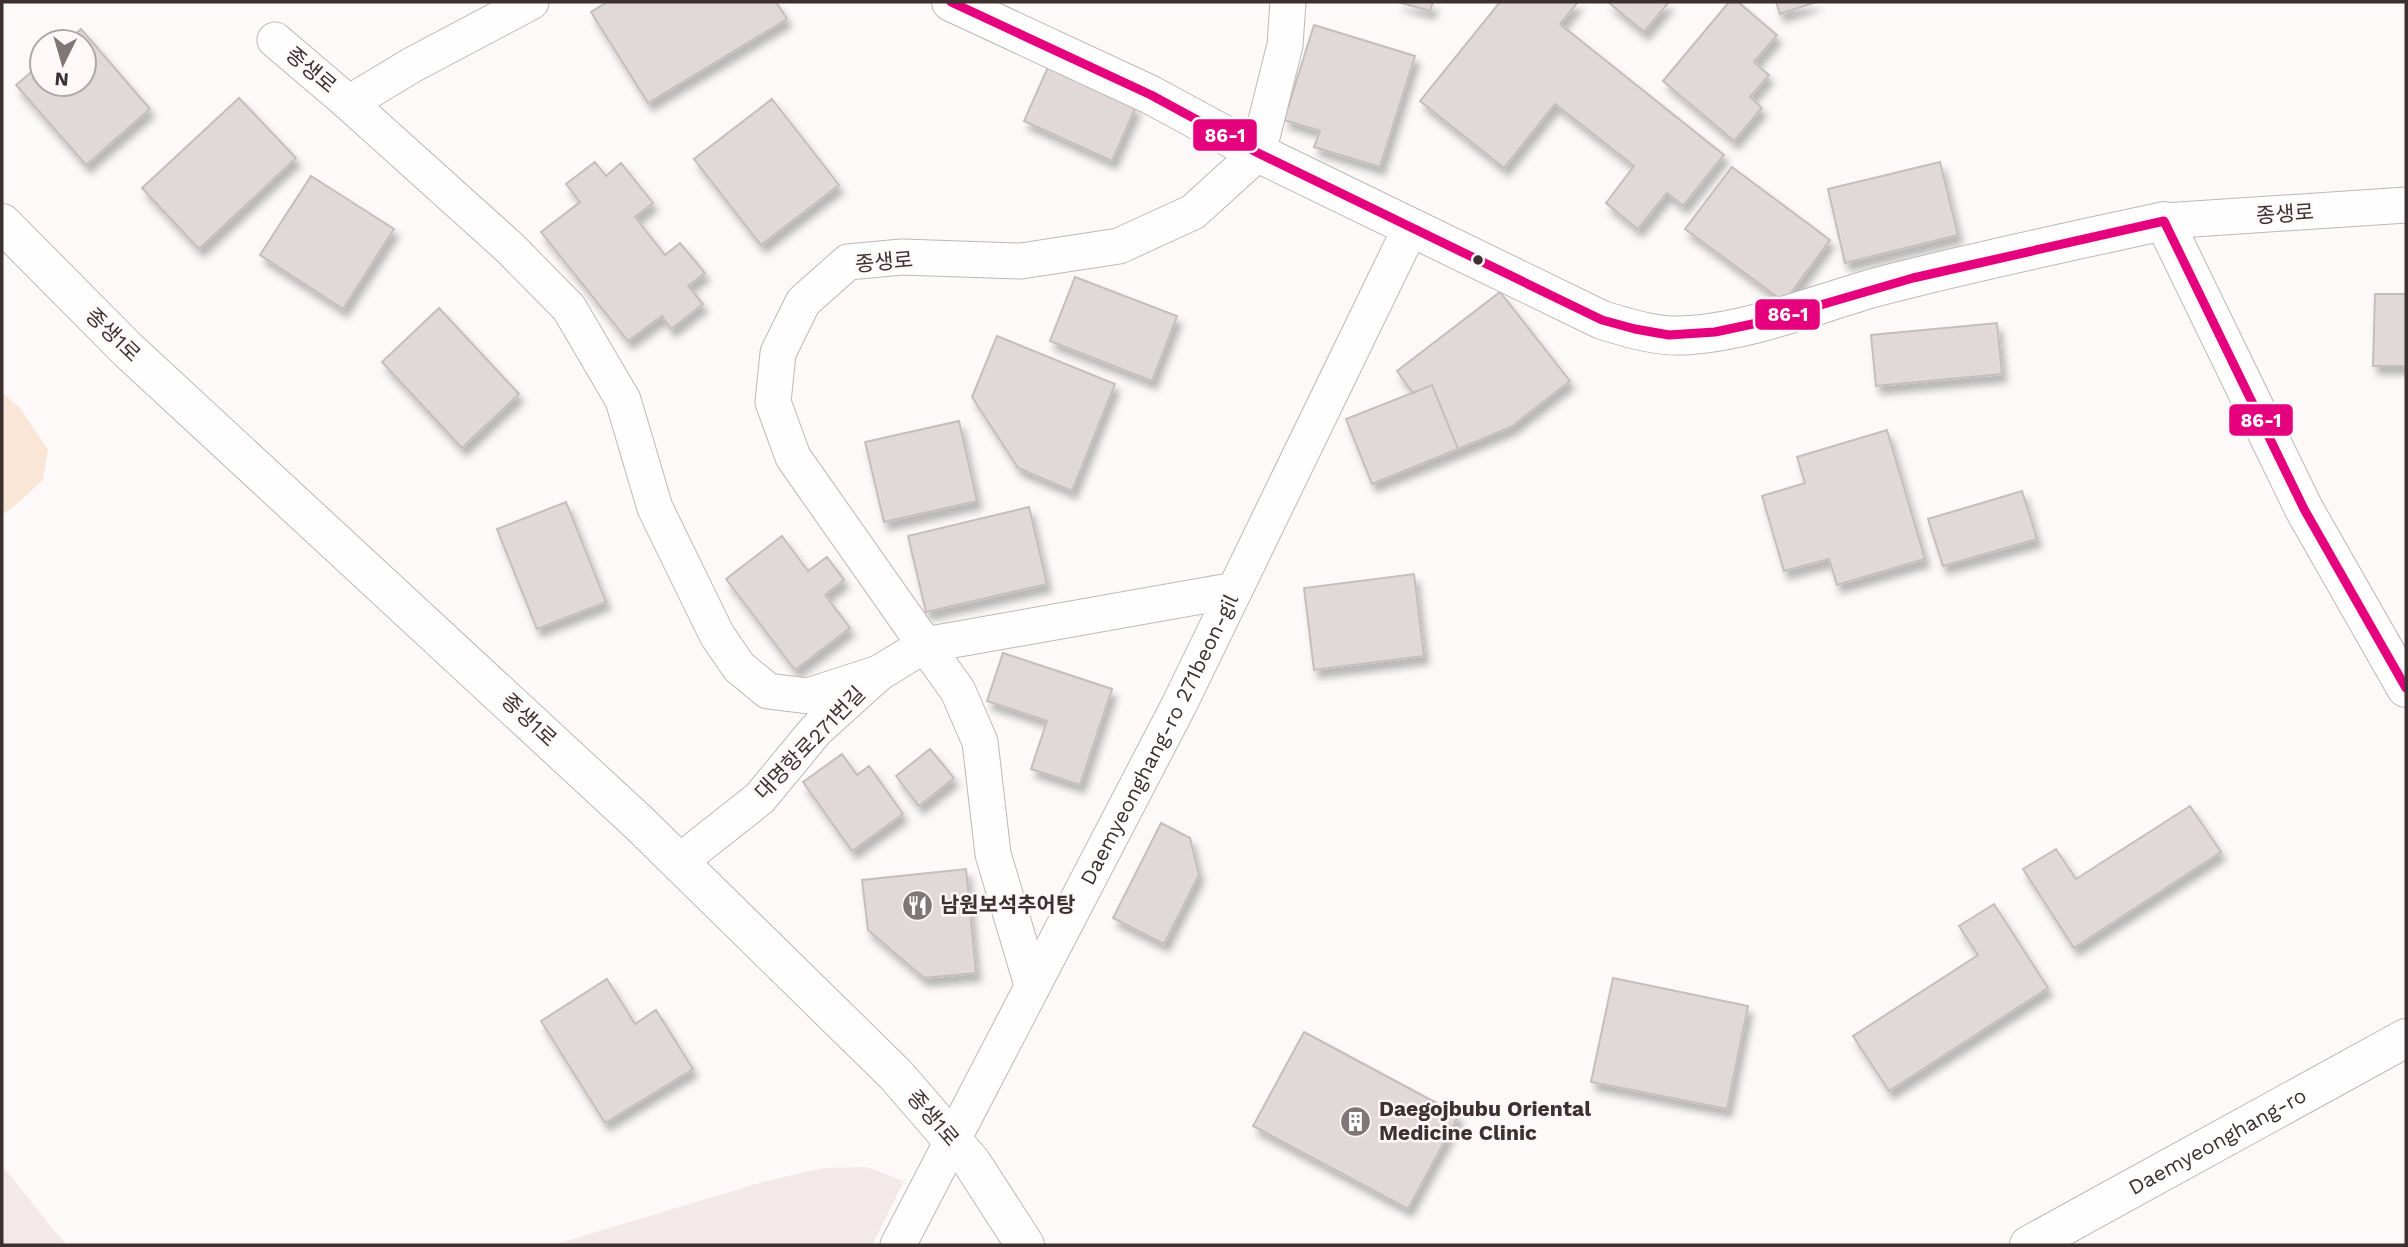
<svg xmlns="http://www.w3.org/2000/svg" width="2408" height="1247" font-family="'Work Sans','Noto Sans KR',sans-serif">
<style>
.built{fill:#f4e9e9}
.green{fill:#fae6d6}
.building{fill:#e0d9d7;stroke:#c4bebc;stroke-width:2;filter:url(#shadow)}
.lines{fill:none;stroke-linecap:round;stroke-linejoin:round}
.service-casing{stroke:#beb8b8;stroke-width:37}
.minor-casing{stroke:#beb8b8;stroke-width:40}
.secondary-casing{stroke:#beb8b8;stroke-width:40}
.service{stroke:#fffefe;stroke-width:35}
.minor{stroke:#fffefe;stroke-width:38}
.secondary{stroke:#fffefe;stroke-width:38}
.bus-1-casing{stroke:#fef8f8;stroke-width:14}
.bus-1{stroke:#e5007d;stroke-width:9}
.bus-dot{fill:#3c3030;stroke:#fef8f8;stroke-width:2.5}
.labels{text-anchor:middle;stroke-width:5;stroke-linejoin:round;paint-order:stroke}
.street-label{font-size:21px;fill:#3c3030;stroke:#fef8f8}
.poi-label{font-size:21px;font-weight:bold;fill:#3c3030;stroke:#fef8f8;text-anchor:start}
.line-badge{stroke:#fef8f8;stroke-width:2.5}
.badge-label{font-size:19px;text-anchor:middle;font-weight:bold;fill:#fff}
</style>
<defs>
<filter id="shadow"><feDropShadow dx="4.5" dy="8" stdDeviation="3.5" flood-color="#0004"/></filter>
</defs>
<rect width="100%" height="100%" fill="#fdf9f9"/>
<path class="built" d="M2,1165L48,1223L67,1245H2Z
M866,1167L904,1181L872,1245H553L766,1181L824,1168Z"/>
<path class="green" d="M2,393L20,408L48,450L43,480L12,508L2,514Z"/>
<path class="building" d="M607,2H776L787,19L648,103L591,12Z
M1398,2H1433L1430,11Z
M1500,2H1578L1560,24L1724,155L1683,206L1667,193L1638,229L1606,203L1634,166L1555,104L1504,168L1420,101Z
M1608,2H1669L1644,32Z
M1729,2H1738L1777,35L1754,62L1769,75L1750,97L1762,108L1734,141L1663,81Z
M1776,2H1816L1780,14Z
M1314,25L1415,56L1380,167L1314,147L1320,131L1284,120Z
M81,29L150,109L86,165L16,85L42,63V84H84V42H66Z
M1048,67L1136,107L1112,161L1024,121Z
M239,98L296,158L199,249L142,188Z
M772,99L839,185L761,245L694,159Z
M595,162L606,176L621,163L653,203L635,217L665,255L680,243L705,273L688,286L703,304L671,329L662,316L628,341L541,232L580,202L566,184Z
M1940,162L1958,235L1845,263L1828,189Z
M1732,167L1830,240L1784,302L1685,229Z
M311,176L394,229L343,309L260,255Z
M1075,277L1177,316L1152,381L1050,341Z
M1500,292L1570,381L1511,427L1458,449L1432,385L1413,393L1397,371Z
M2375,294H2406V366H2373Z
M439,308L519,394L462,448L382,362Z
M1997,323L2002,374L1876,386L1871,335Z
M997,336L1115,384L1072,491L1018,468L972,397Z
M1432,385L1458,449L1372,484L1346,419Z
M959,421L977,501L884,522L865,442Z
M1887,430L1925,559L1837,585L1829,559L1784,571L1762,496L1805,483L1797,457Z
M2022,491L2037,539L1943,566L1928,519Z
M566,502L606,602L537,629L497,529Z
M1029,507L1047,584L926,612L908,536Z
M782,536L808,571L827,557L844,580L825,595L850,628L795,670L726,579Z
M1414,574L1424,656L1314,670L1304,588Z
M1003,653L1112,689L1080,785L1031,769L1047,721L987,701Z
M930,749L954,778L919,806L896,776Z
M842,754L857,775L869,766L903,814L852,851L803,782Z
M2190,806L2221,852L2074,948L2023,869L2056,849L2076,879Z
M1161,823L1190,838L1199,875L1164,944L1113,918Z
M966,869L976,973L924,978L868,930L862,880Z
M1994,904L2048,988L1889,1091L1853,1036L1978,955L1959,926Z
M1613,978L1748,1006L1727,1109L1591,1082Z
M607,979L635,1024L656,1010L693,1069L605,1123L541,1021Z
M1304,1032L1459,1115L1408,1209L1253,1126Z"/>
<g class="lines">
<defs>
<g id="service">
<path d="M275,40L349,103L412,65L531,2"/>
<path d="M349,103L510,248L569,308L623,400L655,508L717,635L739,667L768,691L808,696L879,673"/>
<path d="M2164,221L2406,205"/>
<path d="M1235,590L925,645L793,457L773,402L778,353L803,302L848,262L902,257L1021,261L1119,246L1193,212L1258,153L1285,45L1288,2"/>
<path d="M679,862L760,798L816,730L879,673L925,645L958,691L980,742L993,854L1032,985"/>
<path id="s1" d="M898,1245L1179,705L1410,229"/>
</g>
<path id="minor" d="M951,2L1151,95L1258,153L1602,320C1631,329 1661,338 1691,335C1755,330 1816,304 1877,287C1972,262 2068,242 2164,221L2304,509L2406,688
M2,223L128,350L638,822L896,1075L972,1163L1025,1245"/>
<g id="secondary">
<path id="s2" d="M2029,1245L2406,1038"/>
</g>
</defs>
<use href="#service" class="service-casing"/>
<use href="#minor" class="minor-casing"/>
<use href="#secondary" class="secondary-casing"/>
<use href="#service" class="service"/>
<use href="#minor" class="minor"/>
<use href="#secondary" class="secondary"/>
<defs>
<path id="bus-1" d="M951,2L1151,95L1258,153L1602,320L1635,329L1669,335L1715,332L1762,322L1913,278L2164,221L2304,509L2406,688"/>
</defs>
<use href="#bus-1" class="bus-1-casing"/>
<use href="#bus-1" class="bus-1"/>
</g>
<defs>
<symbol id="restaurant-disc" viewBox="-11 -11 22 22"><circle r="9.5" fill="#807676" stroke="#fef8f8"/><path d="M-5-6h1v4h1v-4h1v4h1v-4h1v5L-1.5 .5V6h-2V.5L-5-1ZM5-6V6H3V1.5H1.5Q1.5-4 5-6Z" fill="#fff"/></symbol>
<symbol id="building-disc" viewBox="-11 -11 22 22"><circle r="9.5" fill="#807676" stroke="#fef8f8"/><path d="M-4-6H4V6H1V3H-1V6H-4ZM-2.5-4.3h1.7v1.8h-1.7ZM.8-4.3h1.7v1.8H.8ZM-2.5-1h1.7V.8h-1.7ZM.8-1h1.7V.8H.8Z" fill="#fff"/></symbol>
</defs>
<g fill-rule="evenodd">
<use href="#restaurant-disc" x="900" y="888" width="35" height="35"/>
<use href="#building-disc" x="1338" y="1104" width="35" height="35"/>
</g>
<circle class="bus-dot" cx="1478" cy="260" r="6"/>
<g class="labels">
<g class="street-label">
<text transform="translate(311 70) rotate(40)" y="7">종생로</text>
<text transform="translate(2285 214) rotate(-4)" y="7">종생로</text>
<text transform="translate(884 262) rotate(-5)" y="7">종생로</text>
<text transform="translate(113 335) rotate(44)" y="7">종생1로</text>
<text transform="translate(529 720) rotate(43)" y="7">종생1로</text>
<text dy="7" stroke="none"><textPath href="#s1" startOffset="569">Daemyeonghang-ro 271beon-gil</textPath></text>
<text transform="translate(810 743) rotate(-46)" y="7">대명항로271번길</text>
<text transform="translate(933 1118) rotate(49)" y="7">종생1로</text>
<text dy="7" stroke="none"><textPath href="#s2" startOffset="215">Daemyeonghang-ro</textPath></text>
</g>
<g class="poi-label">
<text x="940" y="912">남원보석추어탕</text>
<text x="1379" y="1116">Daegojbubu Oriental<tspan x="1379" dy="24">Medicine Clinic</tspan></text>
</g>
</g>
<g class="line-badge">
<rect x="1192" y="118" width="66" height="34" rx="7" fill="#e5007d"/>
<rect x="1754" y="298" width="67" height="33" rx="7" fill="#e5007d"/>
<rect x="2228" y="403" width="66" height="34" rx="7" fill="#e5007d"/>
</g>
<g class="badge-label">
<text x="1225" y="142">86-1</text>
<text x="1788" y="321">86-1</text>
<text x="2261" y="427">86-1</text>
</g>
<rect width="2408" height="1247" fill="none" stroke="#3c3030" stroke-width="7"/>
<g transform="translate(63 63) rotate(185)"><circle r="33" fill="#fef8f8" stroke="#b0a8a8" stroke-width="2"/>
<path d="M0-5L12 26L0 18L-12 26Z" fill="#807676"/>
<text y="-10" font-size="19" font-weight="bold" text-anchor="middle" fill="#3c3030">N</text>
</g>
</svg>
